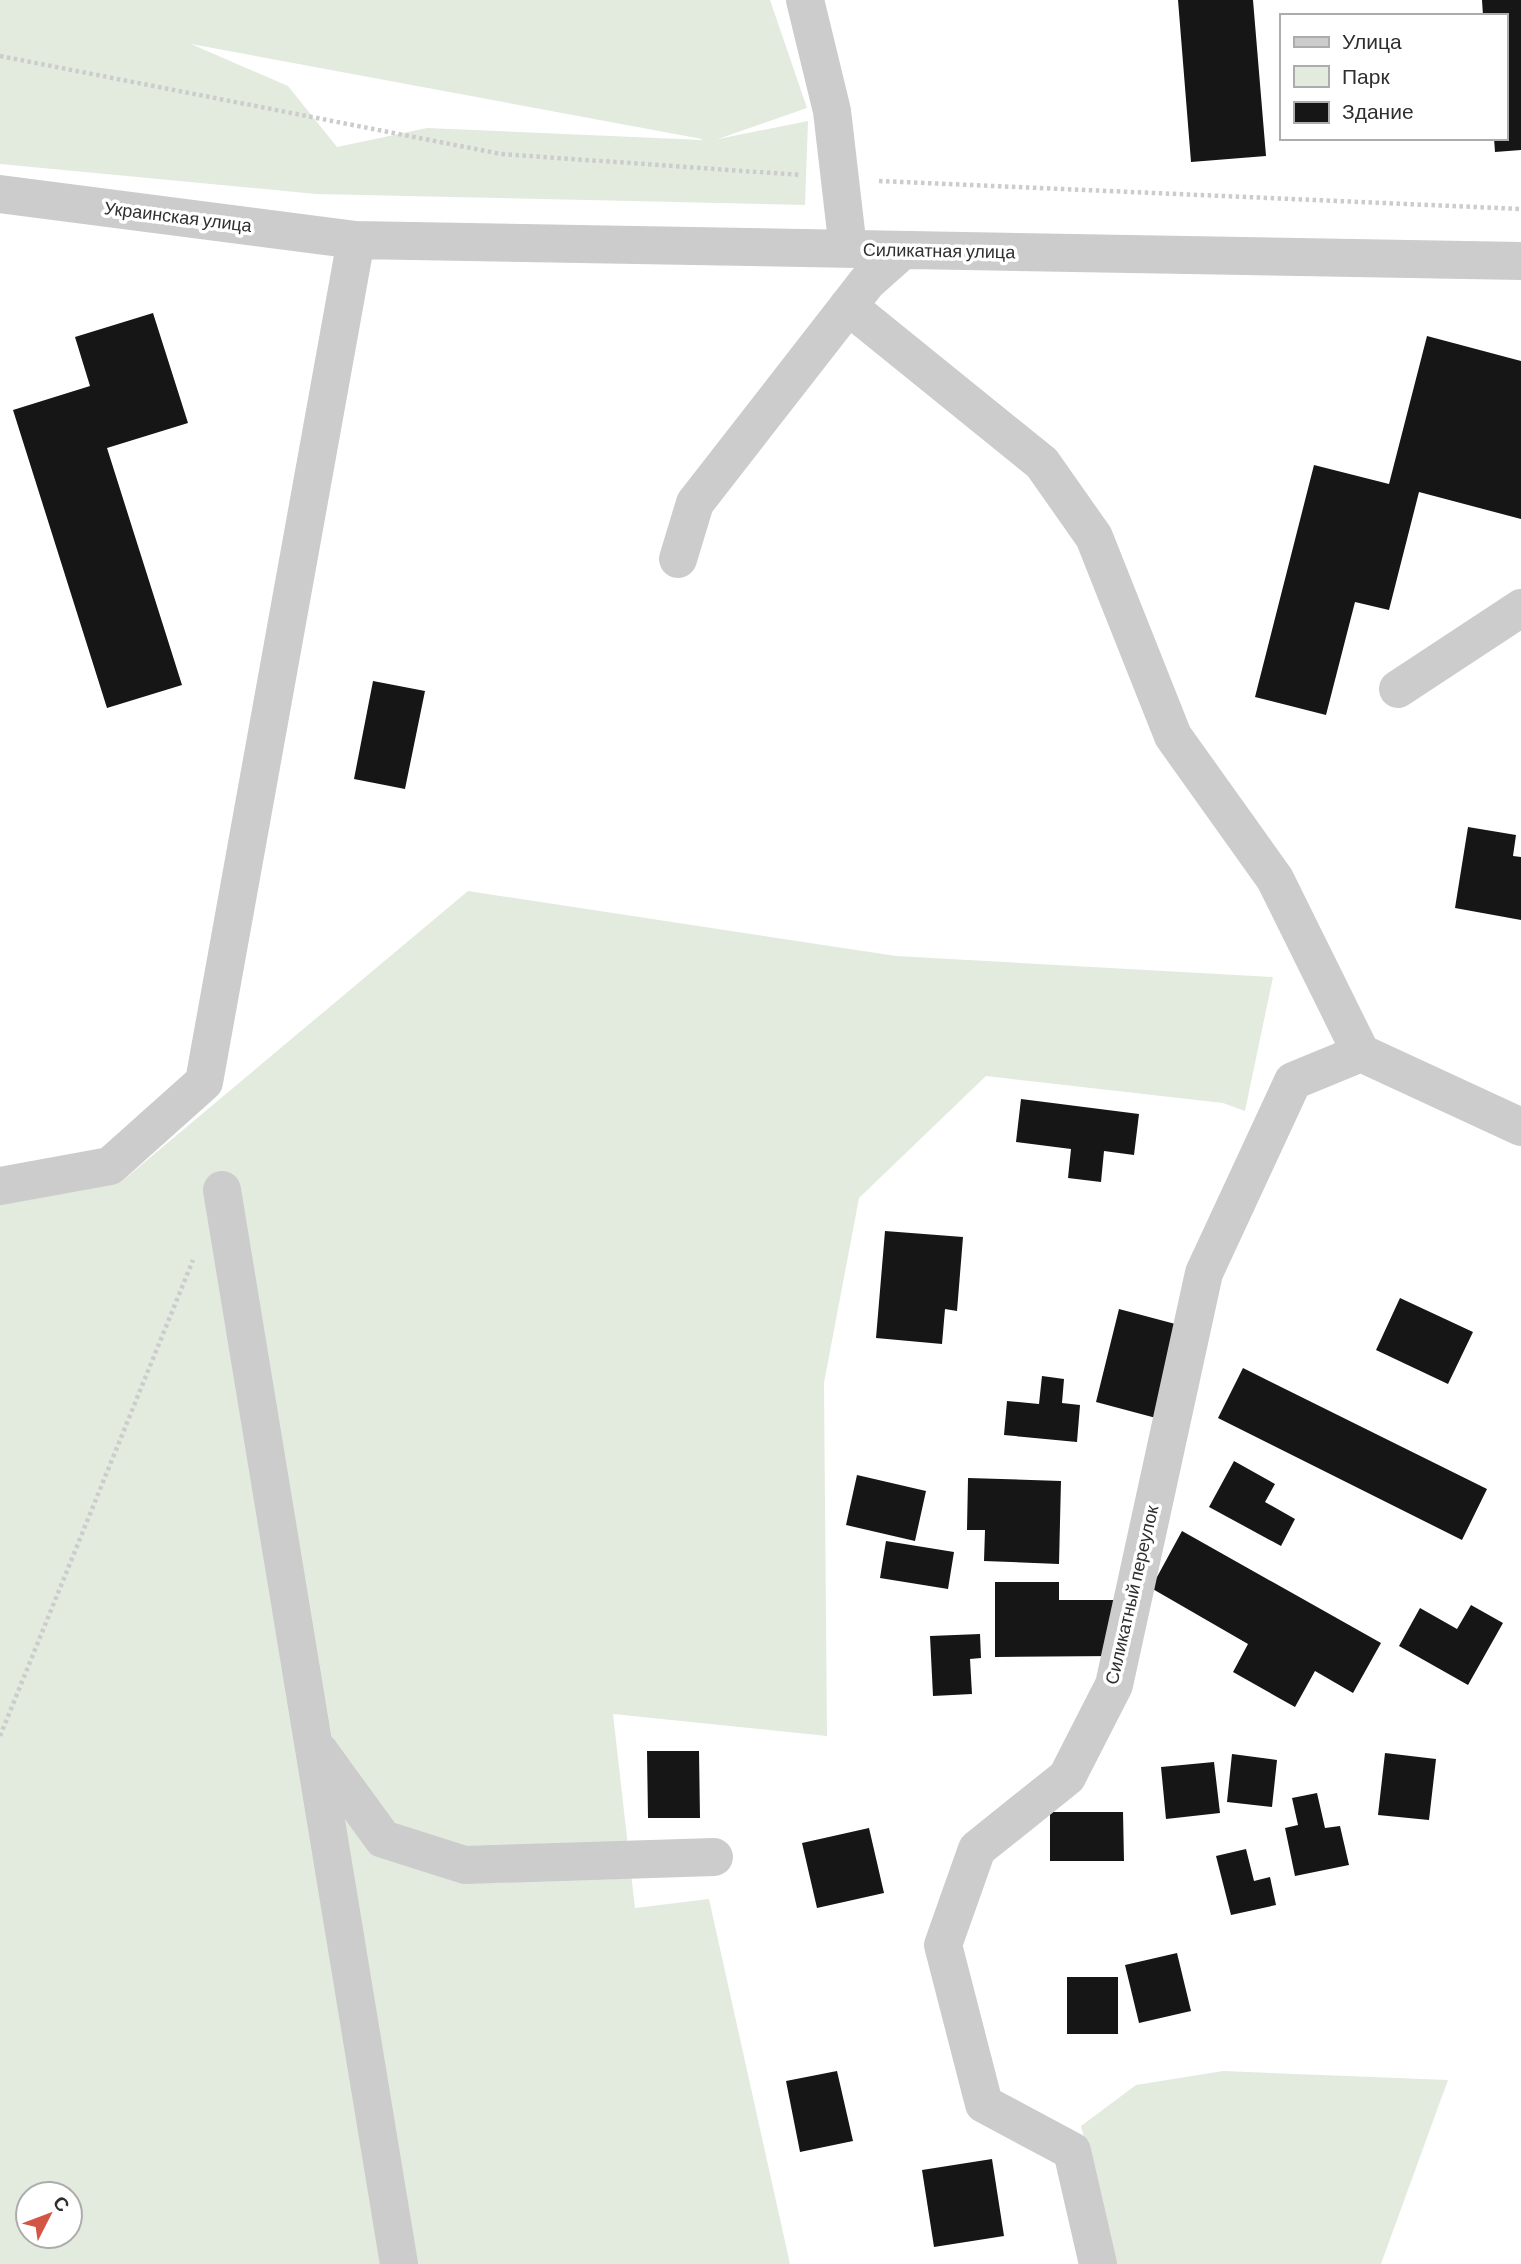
<svg xmlns="http://www.w3.org/2000/svg" width="1521" height="2264" font-family="Barlow,sans-serif">
<style>
.green{fill:#e3ebdf;fill-rule:evenodd}
.building{fill:#161616}
.lines{fill:none;stroke-linecap:round;stroke-linejoin:round}
.path{stroke:#ccc;stroke-width:4.5;stroke-dasharray:3.5 3.5;stroke-linecap:butt}
.minor{stroke:#ccc;stroke-width:38}
.labels{text-anchor:middle;stroke-width:7;stroke-linejoin:round;paint-order:stroke}
.street-label{font-size:18px;fill:#2f2f2f;stroke:#fff}
</style>
<rect width="100%" height="100%" fill="#fff"/>
<path class="green" d="M0,0H770L807,108L718,139L808,121L805,205L316,194L0,164ZM191,44L702,139V140L427,128L337,147L288,86Z
M468,891L896,956L1273,977L1245,1111L1223,1103L986,1076L859,1198L824,1383L827,1736L613,1714L635,1908L709,1899L790,2264H0V1204L122,1181ZM28,2194H70V2236H28Z
M1223,2071L1448,2080L1381,2264H1115L1081,2126L1136,2085Z"/>
<path class="building" d="M1178,0H1253L1266,156L1191,162Z
M1482,0H1521V150L1495,152L1494,138H1505V16H1483Z
M153,313L188,423L107,448L182,685L107,708L13,410L90,386L75,337Z
M1427,336L1521,361V519L1419,492L1389,610L1355,602L1326,715L1255,697L1314,465L1389,484Z
M373,681L425,691L405,789L354,779Z
M1468,827L1516,835L1513,856L1521,857V920L1455,908Z
M1021,1099L1139,1114L1134,1155L1104,1151L1101,1182L1068,1178L1071,1149L1016,1142Z
M885,1231L963,1237L957,1311L945,1309L942,1344L876,1338Z
M1400,1298L1473,1332L1448,1384L1376,1350Z
M1119,1309L1179,1325L1156,1418L1096,1402Z
M1243,1368L1487,1489L1462,1540L1218,1418Z
M1042,1376L1064,1379L1062,1403L1080,1405L1077,1442L1004,1435L1007,1401L1039,1404Z
M1234,1461L1275,1484L1265,1502L1295,1519L1281,1546L1209,1507Z
M857,1475L926,1491L915,1541L846,1525Z
M968,1478L1061,1481L1059,1564L984,1561L985,1530H967Z
M1182,1531L1381,1643L1353,1693L1315,1671L1295,1707L1233,1672L1248,1644L1151,1588Z
M886,1541L954,1552L948,1589L880,1578Z
M995,1582H1059V1600H1114L1115,1656L995,1657Z
M1471,1605L1503,1623L1468,1685L1399,1646L1420,1608L1457,1629Z
M980,1634L981,1658L970,1659L972,1694L933,1696L930,1636Z
M647,1751H699L700,1818H648Z
M1385,1753L1436,1759L1429,1820L1378,1815Z
M1232,1754L1277,1760L1272,1807L1227,1802Z
M1214,1762L1220,1813L1166,1819L1161,1767Z
M1317,1793L1325,1828L1340,1826L1349,1865L1295,1876L1285,1828L1298,1825L1292,1798Z
M1050,1812H1123L1124,1861H1050Z
M869,1828L884,1893L817,1908L802,1843Z
M1246,1849L1254,1881L1270,1877L1276,1905L1231,1915L1216,1856Z
M1177,1953L1191,2011L1139,2023L1125,1965Z
M1067,1977H1118V2034H1067Z
M837,2071L853,2141L800,2152L786,2081Z
M992,2159L1004,2236L934,2247L922,2170Z"/>
<g class="lines">
<path class="path" d="M0,56L501,154L801,175
M879,181L1521,209
M0,1736L193,1260"/>
<path class="minor" d="M805,0L832,111L848,249
M0,194L356,240L1521,261
M848,306L1042,463L1094,537L1173,736L1275,879L1361,1053
M678,559L695,503L867,282L903,250
M1398,689L1521,608
M0,1186L110,1166L204,1082L356,240
M222,1190L399,2264
M319,1751L383,1839L465,1865L714,1857
M1098,2264L1072,2151L984,2104L943,1945L977,1849L1067,1777L1114,1685L1204,1273L1293,1081L1361,1053L1521,1127"/>
</g>
<g class="labels">
<g class="street-label">
<text transform="translate(178 217) rotate(7)" y="6">Украинская улица</text>
<text transform="translate(939 251) rotate(1)" y="6">Силикатная улица</text>
<text transform="translate(1132 1595) rotate(-77)" y="6">Силикатный переулок</text>
</g>
</g>
<rect x="1280" y="14" width="228" height="126" fill="#ffffff" stroke="#acacac" stroke-width="2"/>
<rect x="1294" y="37" width="35" height="10" fill="#cccccc" stroke="#acacac" stroke-width="2"/>
<text x="1342" y="49" font-size="21" fill="#2f2f2f">Улица</text>
<rect x="1294" y="66" width="35" height="21" fill="#e3ebdf" stroke="#acacac" stroke-width="2"/>
<text x="1342" y="84" font-size="21" fill="#2f2f2f">Парк</text>
<rect x="1294" y="102" width="35" height="21" fill="#161616" stroke="#acacac" stroke-width="2"/>
<text x="1342" y="119" font-size="21" fill="#2f2f2f">Здание</text>
<g transform="translate(49 2215) rotate(48)"><circle r="33" fill="#ffffff" stroke="#acacac" stroke-width="2"/>
<path d="M0-5L12 26L0 18L-12 26Z" fill="#d25546"/>
<text y="-10" font-size="19" font-weight="bold" text-anchor="middle" fill="#2f2f2f">С</text>
</g>
</svg>
